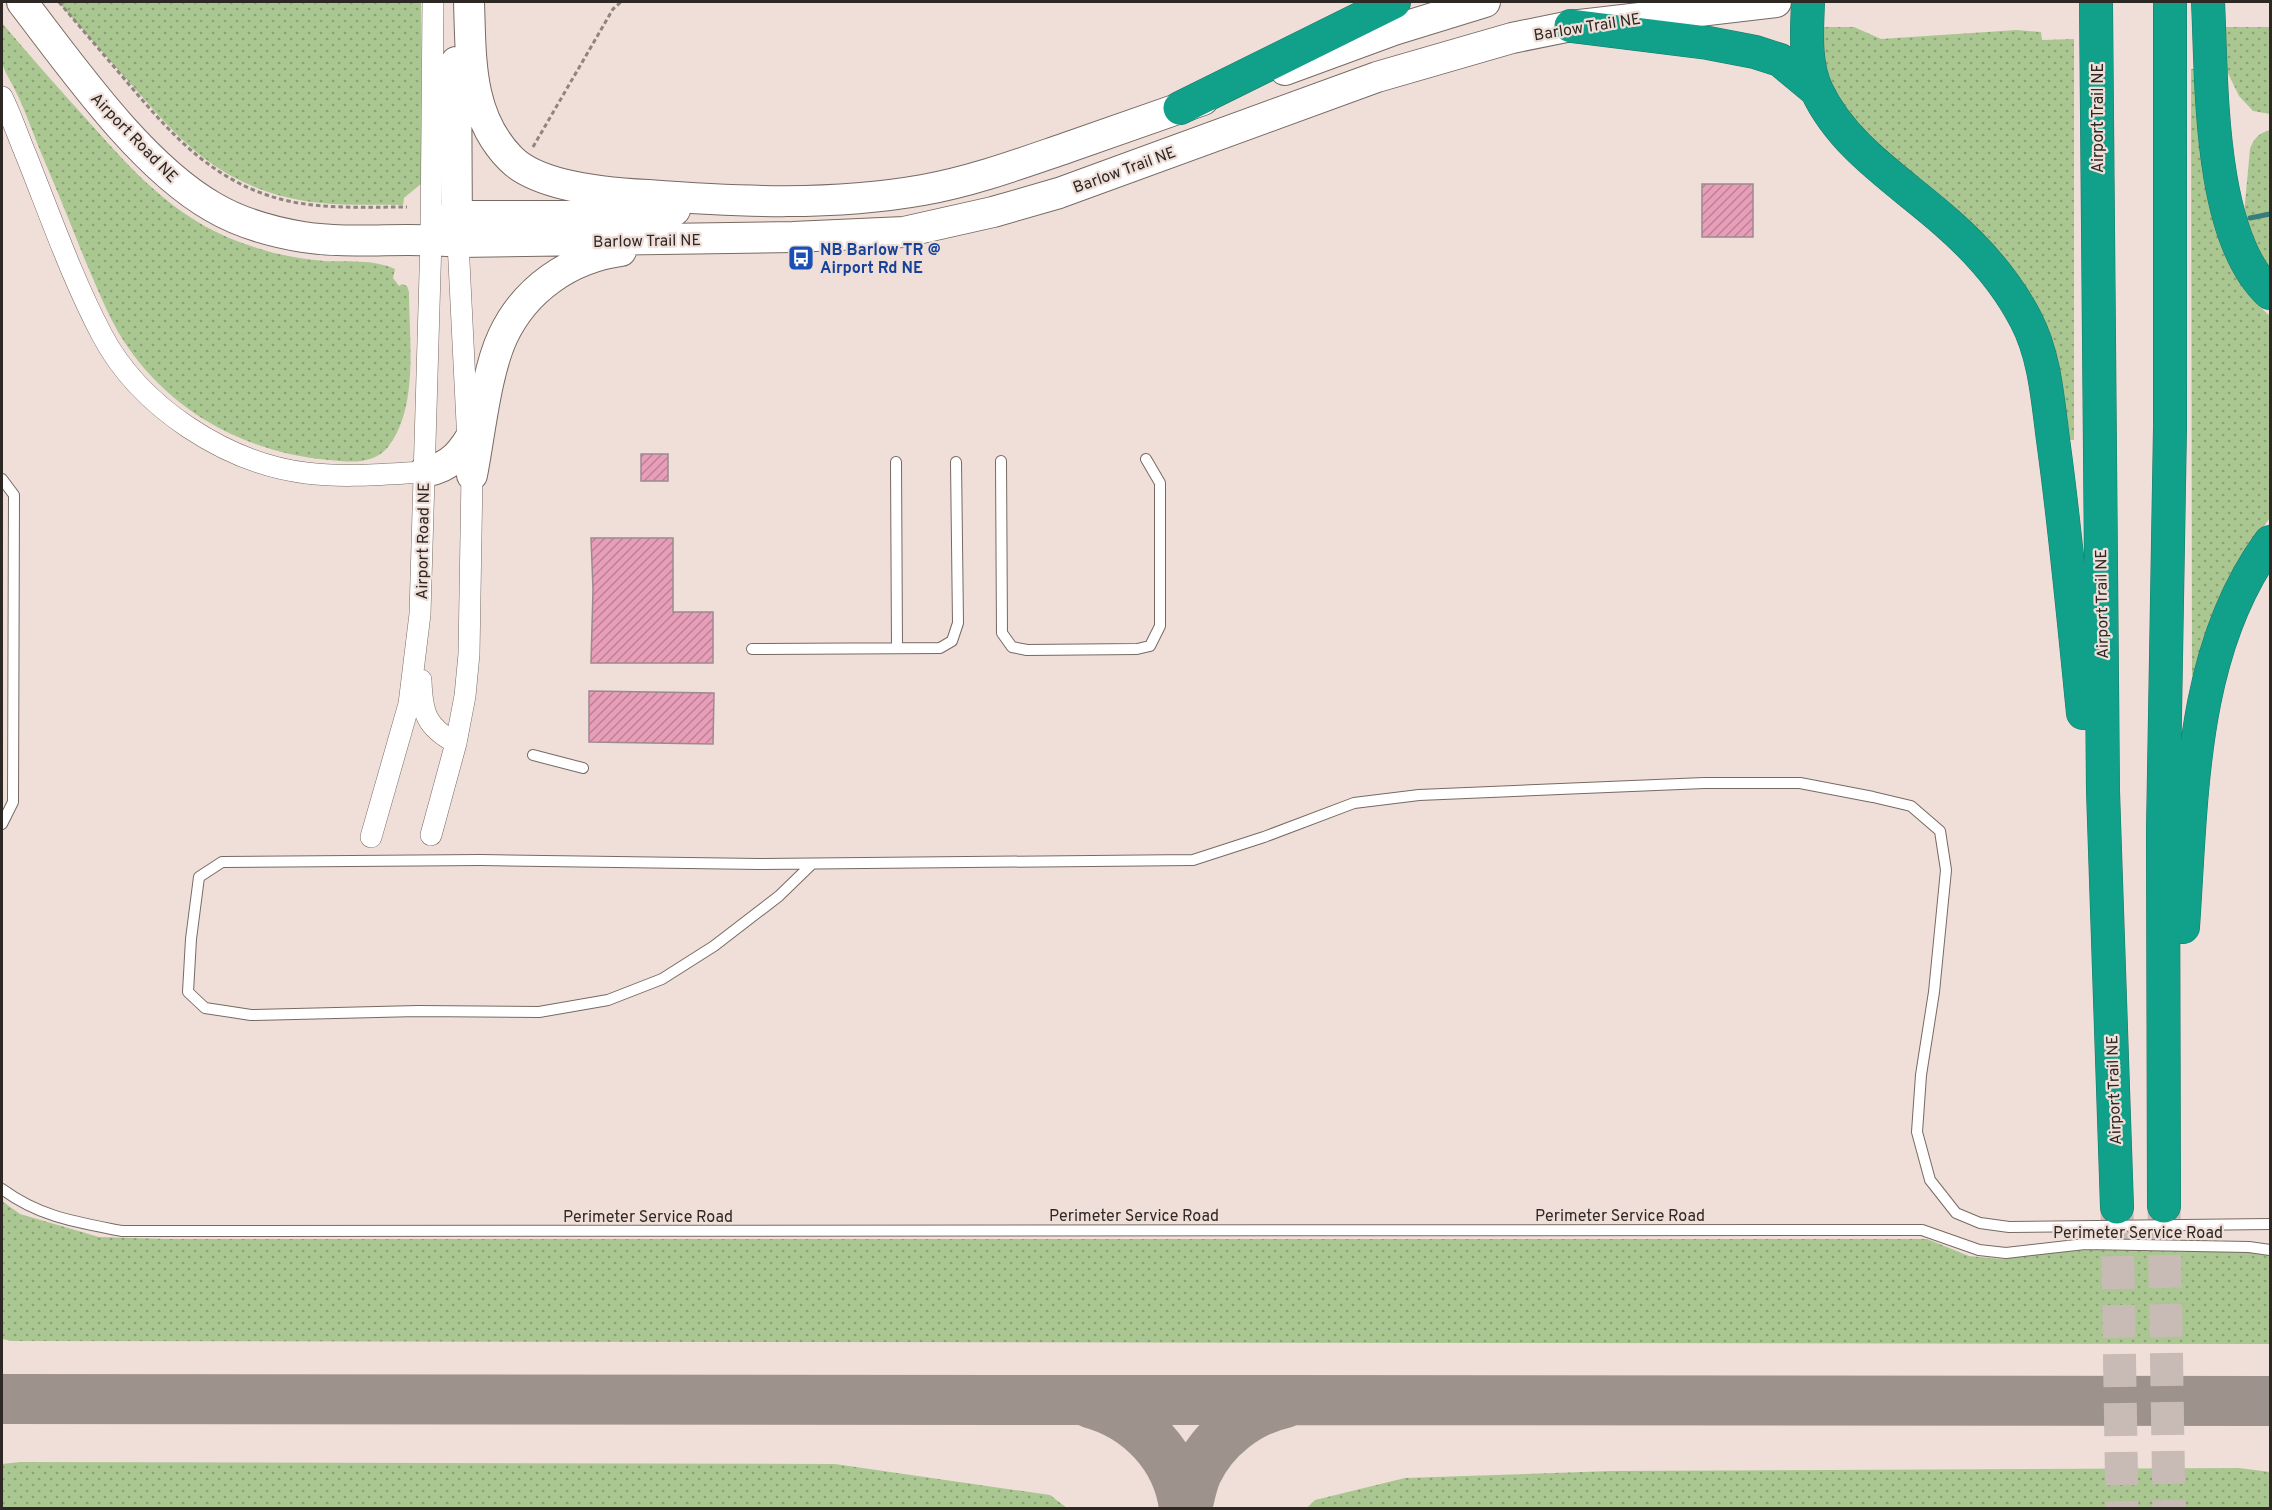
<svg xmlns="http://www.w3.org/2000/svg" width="2272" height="1510" font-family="Overpass,sans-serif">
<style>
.grass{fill:url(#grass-dots)}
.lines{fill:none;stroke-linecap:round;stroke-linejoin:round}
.stream{stroke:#377d7e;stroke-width:5}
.taxiway{stroke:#9e928c;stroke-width:50}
.building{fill:url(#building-hatch);stroke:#9b8b90;stroke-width:1.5}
.motorway-tunnel{stroke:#c8bab4;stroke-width:33;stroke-dasharray:33 16;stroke-linecap:butt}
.service-casing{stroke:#776a63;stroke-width:12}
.minor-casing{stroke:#776a63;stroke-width:22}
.secondary-casing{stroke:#776a63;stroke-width:32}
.motorway-casing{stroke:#1b7767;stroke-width:34}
.path{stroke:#8f847f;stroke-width:3;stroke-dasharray:4.5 3;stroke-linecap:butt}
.service{stroke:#fff;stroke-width:10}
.minor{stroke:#fff;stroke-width:21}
.secondary{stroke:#fff;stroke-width:30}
.motorway{stroke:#11a18a;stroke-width:33}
.labels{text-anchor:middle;stroke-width:4.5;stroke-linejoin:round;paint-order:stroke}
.street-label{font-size:16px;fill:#2e2825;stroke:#efdfd8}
.transit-label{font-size:16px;font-weight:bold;fill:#164399;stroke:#efdfd8;text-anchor:start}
</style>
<defs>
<pattern id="grass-dots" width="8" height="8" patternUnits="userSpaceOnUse" patternTransform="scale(1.5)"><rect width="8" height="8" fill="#aac792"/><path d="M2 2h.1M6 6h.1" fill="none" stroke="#8ba277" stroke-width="1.8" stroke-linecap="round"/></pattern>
<pattern id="building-hatch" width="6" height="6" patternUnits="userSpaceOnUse" patternTransform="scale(1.5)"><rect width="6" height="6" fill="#e89eb8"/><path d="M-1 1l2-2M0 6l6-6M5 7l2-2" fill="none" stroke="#bc8195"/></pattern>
</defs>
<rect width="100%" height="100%" fill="#efdfd8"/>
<path class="grass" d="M58,2H421L422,183L404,198L403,205C366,204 327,207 290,198C214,180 179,139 131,84C106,56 82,29 58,2Z
M2,23C30,56 59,89 89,122C139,178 181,225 257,248C278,255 301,259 324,261C347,262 373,259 395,269L393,278L399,286L402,284L407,286L409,292C409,340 419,407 388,447C373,465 349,462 329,460C251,453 179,417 132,353C111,325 99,292 85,260C71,225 57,190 42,155C33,134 26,112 16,92C12,83 5,73 2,63C0,52 1,35 2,23Z
M1822,27H1854L1881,39L2017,30L2041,32L2042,40L2074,39V440H2066L2042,329L1873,147L1826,79Z
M2222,27H2270V114L2253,111L2239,96L2225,67Z
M2191,69H2200C2205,154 2199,256 2270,316V518L2258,533L2200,675H2192Z
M2270,130V268L2258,251L2244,214L2250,149C2254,138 2259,133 2270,130Z
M2,1201L20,1214L99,1237L166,1239H1927L1969,1256L2003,1259L2053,1251L2131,1249L2232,1251L2270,1255V1344L12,1341L2,1339Z
M20,1462L835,1464L1050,1495L1067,1508H2V1464Z
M2239,1468L2270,1472V1508H1307L1315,1500L1405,1478L1611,1471Z"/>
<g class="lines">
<path class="stream" d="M2250,218L2270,214"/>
<path class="taxiway" d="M2,1399L2270,1401
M1090,1403C1139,1416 1178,1457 1184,1508
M1187,1508C1190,1497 1192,1484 1197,1473C1213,1438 1248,1411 1285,1403"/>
</g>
<path class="building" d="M1702,184H1753V237H1702Z
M641,454H668V481H641Z
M591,538H673V612H713V663H591L593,590Z
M589,691L714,693L713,744L589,742Z"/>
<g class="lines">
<path class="motorway-tunnel" d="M2164,1206L2169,1508
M2117,1207L2122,1508"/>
<defs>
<path id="service" d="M1001,461L1002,633L1012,647L1027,650L1137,649L1150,646L1160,626V483L1146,459
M896,462L897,648
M2,479L14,495L13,802L2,824
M752,649L940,648L952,641L958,623L956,462
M533,755L583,768
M812,864L779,896L714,946L662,979L608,1000L539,1012L418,1011L251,1015L205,1008L188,992L191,939L199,877L222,862L481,860L760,864L1193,860L1264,837L1354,803L1419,795L1704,783H1800L1873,797L1911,806L1940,831L1946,870L1934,992L1921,1075L1917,1132L1930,1180L1956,1213L1980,1223L2009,1227L2270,1224
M2,1189C40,1217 76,1222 122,1231L1922,1230L1979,1250L2006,1253L2085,1244L2249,1247L2270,1250"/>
<path id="minor" d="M2,97C11,115 18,136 26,155C50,215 72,278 102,335C140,407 226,463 306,473C345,478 385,474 424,472
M421,680C422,713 426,727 456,743
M431,835L456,743L465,696L469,654L472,475L468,443L458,242
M371,837L409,704L420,614L431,239L433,2"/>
<path id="secondary" d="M22,2C73,68 140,165 213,207C240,223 273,232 303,237C354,245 406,236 458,242L793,237L904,232L993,212L1059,193L1377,77L1512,38L1571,26L1776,2
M469,2C471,57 468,116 511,159C539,187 609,193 648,195C740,202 833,206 923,190C973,181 1019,164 1066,148C1112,132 1158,116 1203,100
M456,62L457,236
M1285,70L1394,30L1485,2
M431,239L439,226L452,216H633L675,210
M424,472C451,468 464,451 476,428
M472,475C480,434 486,372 503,336C525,289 570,258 621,251"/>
<path id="motorway" d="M1808,2C1807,31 1804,63 1817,91C1843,147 1901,182 1946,222C1977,249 2007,283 2026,320C2046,358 2048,405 2054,447C2066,535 2074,624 2083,713
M2096,2L2103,791L2117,1207
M2208,2C2212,81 2208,236 2270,293
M1571,26L1708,43L1755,52L1780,60L1816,90
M1180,108L1394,2
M2183,927C2192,797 2190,651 2270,542
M2164,1206L2163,830L2170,428V2"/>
</defs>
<use href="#service" class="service-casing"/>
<use href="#minor" class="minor-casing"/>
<use href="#secondary" class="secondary-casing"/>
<use href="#motorway" class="motorway-casing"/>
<path class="path" d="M59,2C81,28 104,55 127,82C173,137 218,187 293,202C330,209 369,207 407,207
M533,147L613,9L621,2"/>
<use href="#service" class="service"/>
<use href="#minor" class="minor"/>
<use href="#secondary" class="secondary"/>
<use href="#motorway" class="motorway"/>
</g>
<defs>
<symbol id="bus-square" viewBox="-11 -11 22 22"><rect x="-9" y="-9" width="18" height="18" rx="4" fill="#1a4fb4" stroke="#efdfd8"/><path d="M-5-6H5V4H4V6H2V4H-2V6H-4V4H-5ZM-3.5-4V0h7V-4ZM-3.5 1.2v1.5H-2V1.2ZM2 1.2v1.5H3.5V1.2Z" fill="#fff"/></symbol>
</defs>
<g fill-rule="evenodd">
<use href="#bus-square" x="786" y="243" width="30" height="30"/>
</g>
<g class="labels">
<g class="street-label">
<text transform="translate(1587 26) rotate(-9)" y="6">Barlow Trail NE</text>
<text transform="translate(2097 118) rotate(-90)" y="6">Airport Trail NE</text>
<text transform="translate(135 137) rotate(46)" y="6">Airport Road NE</text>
<text transform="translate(1124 169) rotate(-20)" y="6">Barlow Trail NE</text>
<text transform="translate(647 240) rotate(-1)" y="6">Barlow Trail NE</text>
<text transform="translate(422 541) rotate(-89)" y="6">Airport Road NE</text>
<text transform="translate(2101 604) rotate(-91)" y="6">Airport Trail NE</text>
<text transform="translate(2113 1090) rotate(-92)" y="6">Airport Trail NE</text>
<text x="1134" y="1221">Perimeter Service Road</text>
<text x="1620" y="1221">Perimeter Service Road</text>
<text x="648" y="1222">Perimeter Service Road</text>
<text x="2138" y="1238">Perimeter Service Road</text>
</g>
<g class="transit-label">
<text x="820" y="255">NB Barlow TR @<tspan x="820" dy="18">Airport Rd NE</tspan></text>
</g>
</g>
<rect width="2272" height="1510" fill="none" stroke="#2e2825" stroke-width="6"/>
</svg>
